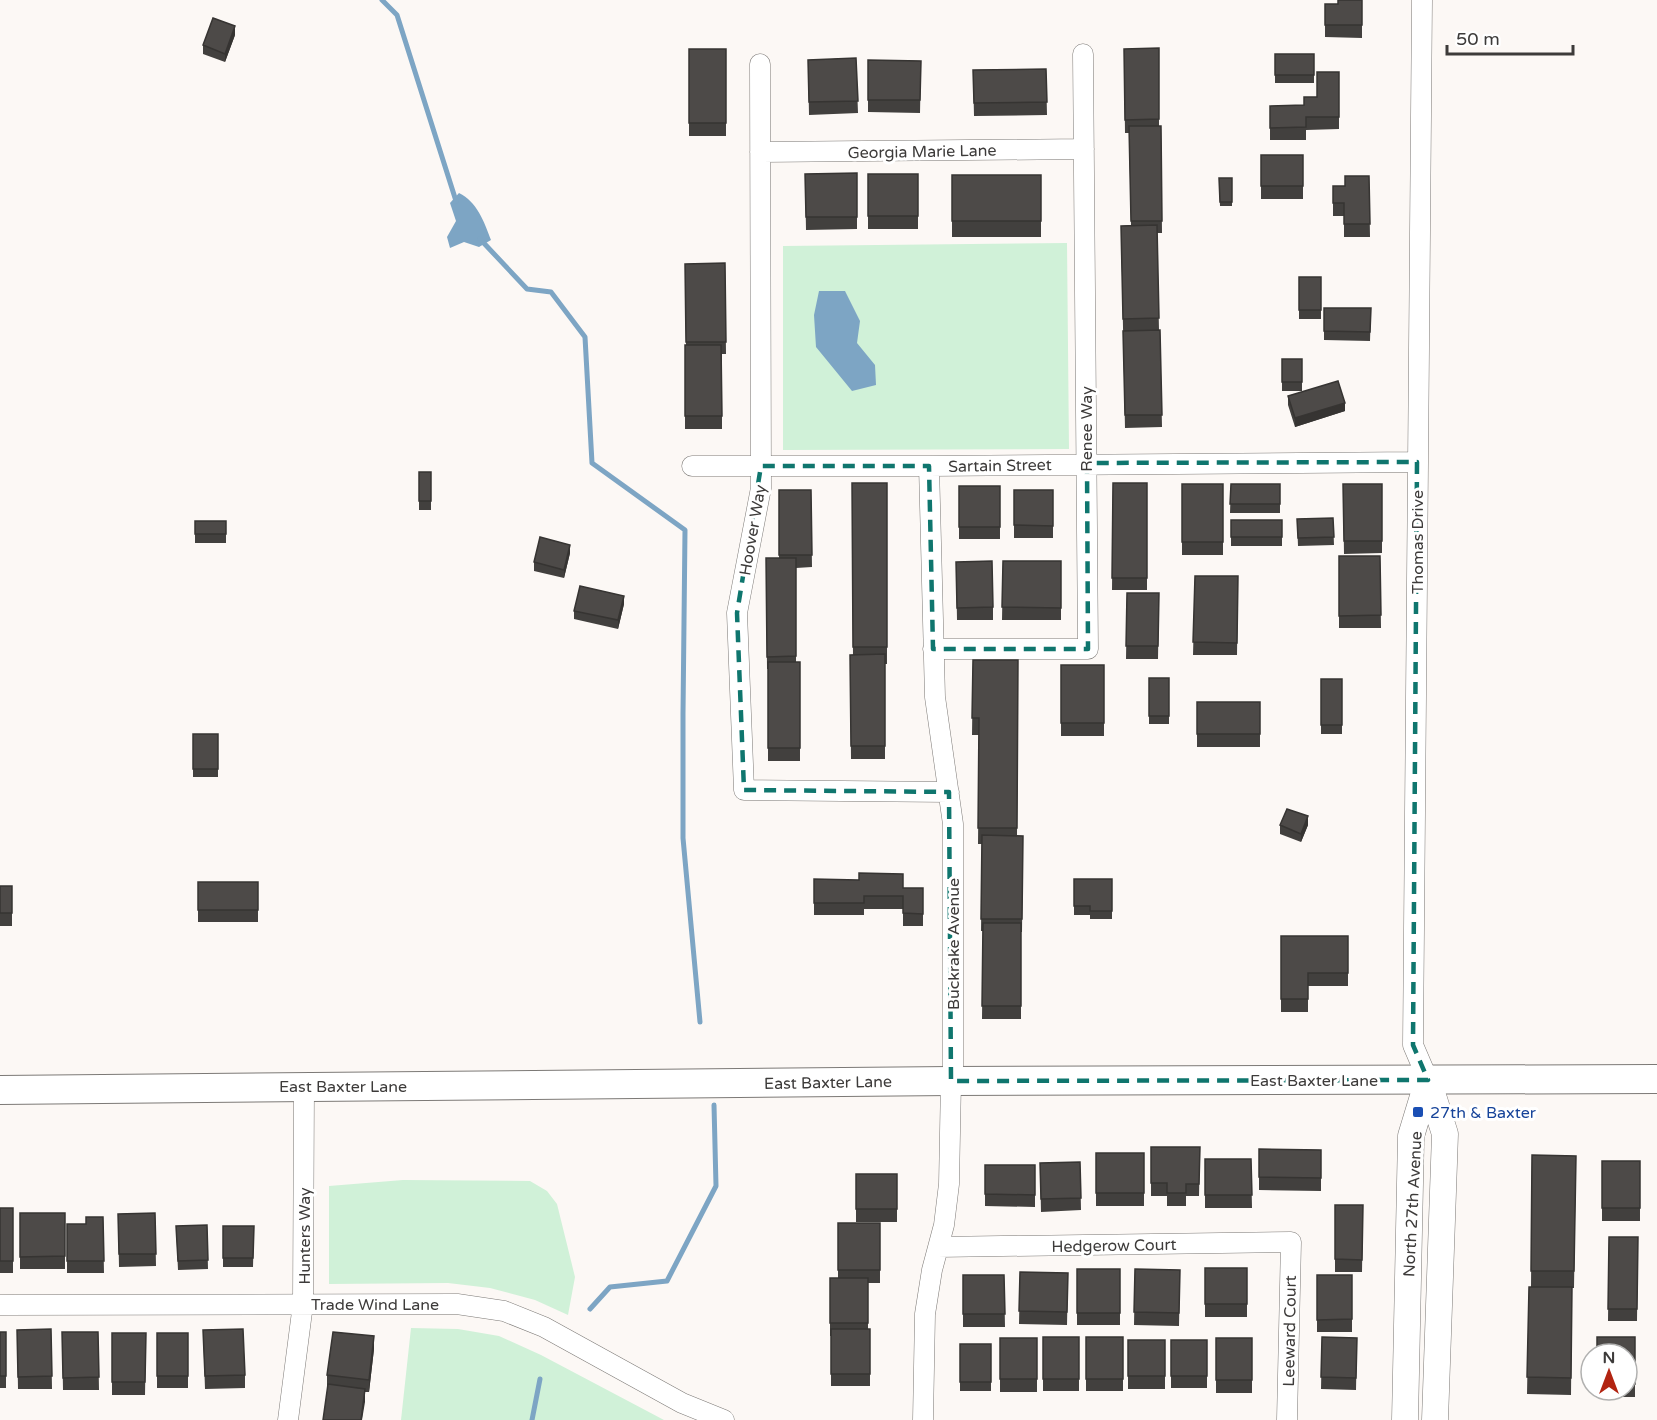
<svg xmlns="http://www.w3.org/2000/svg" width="1657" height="1420" font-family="'Varela Round',sans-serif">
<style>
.green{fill:#d0f1d8}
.water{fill:#7da5c4}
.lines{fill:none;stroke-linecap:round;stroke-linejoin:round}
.stream{stroke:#7da5c4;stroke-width:5}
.minor-casing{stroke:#7c7976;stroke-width:21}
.tertiary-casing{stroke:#7c7976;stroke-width:27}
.secondary-casing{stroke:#7c7976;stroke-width:30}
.minor{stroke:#fff;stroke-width:20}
.tertiary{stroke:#fff;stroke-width:26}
.secondary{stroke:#fff;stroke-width:28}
.wall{fill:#42403e}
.shaded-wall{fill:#363432}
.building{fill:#4d4a48;stroke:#363432;stroke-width:1.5}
.marked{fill:none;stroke:#0f766e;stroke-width:4.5;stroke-dasharray:12 8;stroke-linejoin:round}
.transit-dot{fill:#1a4fb4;stroke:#fff;stroke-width:2}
.labels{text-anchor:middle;stroke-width:6;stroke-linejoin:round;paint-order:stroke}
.street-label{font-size:16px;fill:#3d3b3a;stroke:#fff}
.transit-label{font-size:16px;fill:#164399;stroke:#fff;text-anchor:start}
</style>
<rect width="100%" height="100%" fill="#fcf8f5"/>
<path class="green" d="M1067,243L1069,449L783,450V246Z
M403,1180L530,1181L547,1191L557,1204L575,1277L568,1315L535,1300L490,1288L448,1283L329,1284V1186Z
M411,1328L458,1329L499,1336L541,1355L664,1420H401Z"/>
<path class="water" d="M459,193C477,202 484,221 491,240L479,247L464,242L450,248L447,237L456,221L450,203Z
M819,291H845L860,321L857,343L875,365L876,385L852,391L816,347L814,315Z"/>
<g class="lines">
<path class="stream" d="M382,0L397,15L456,201
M480,239L527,289L551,292L585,337L592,463L685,530L683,714V838L700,1022
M590,1309L610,1287L667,1281L716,1186L714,1105
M532,1420L540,1379"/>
<defs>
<path id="minor" d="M1422,0L1413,1045L1428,1080
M760,64L761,488L737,613L744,790L949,792
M760,152L1084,149
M692,466H929L1417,462
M933,649H1088L1083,54
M938,1247L1291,1242L1287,1420
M0,1305L457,1304L504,1311L544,1327L682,1403L724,1420
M288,1420L303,1304L304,1086
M923,1420L925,1314L932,1270L944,1225L949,1184L951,1081L953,1075V824L935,697L929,466"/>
<path id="tertiary" d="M1428,1080L1445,1134L1435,1420
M1405,1420L1411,1136L1428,1080"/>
<path id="secondary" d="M0,1090L951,1081L1657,1079"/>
</defs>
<use href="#minor" class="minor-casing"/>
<use href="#tertiary" class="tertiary-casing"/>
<use href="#secondary" class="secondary-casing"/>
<use href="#minor" class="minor"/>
<use href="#tertiary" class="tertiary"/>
<use href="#secondary" class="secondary"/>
</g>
<path class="wall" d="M1362,0V38L1325,37V25L1338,4Z
M235,35L225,62L203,54V45Z
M1159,48V126H1161L1162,233H1157L1159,330H1160L1162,427L1125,428L1121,226L1131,225L1129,133H1125L1124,49Z
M689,49H726V136H689Z
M1275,54H1314V83H1275Z
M856,58L858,113L809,115L808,60Z
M868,60L921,61L920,113L868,112Z
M1046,69L1047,115L974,116L973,70Z
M1339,72V129L1306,130V140H1270V106L1304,105L1317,97Z
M1261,155H1303V199H1261Z
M857,173V229L806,230L805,174Z
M868,174H918V229H868Z
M952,175H1041V237H952Z
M1369,176L1370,237H1344V216H1333V186H1345Z
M1219,178H1232V206H1220Z
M725,263L726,354H722V429H685V345H686L685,264Z
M1299,277H1321V319H1299Z
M1324,308H1371L1370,341L1324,340Z
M1282,359H1302V391H1282Z
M1288,396L1345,411L1295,427L1288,405Z
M419,472H431V510H419Z
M852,483H887V664H885V759H851L850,655H853Z
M1113,483H1147V590H1112Z
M1182,484H1223V555H1182Z
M1231,484H1280V513H1230Z
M1343,484H1382V553L1344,554Z
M959,486H1000V539H959Z
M779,490H811L812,567L796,568V662H800V761H768V669H767L766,558H779Z
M1014,490H1053V538H1014Z
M1333,518L1334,545L1298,546L1297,519Z
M1231,520H1282V546H1231Z
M195,521H226V543H195Z
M570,553L564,578L534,571V562Z
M1339,556H1380L1381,628H1339Z
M1003,561H1061V620H1002Z
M956,562L993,607V620H957Z
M1195,576H1238L1237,655H1193Z
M1127,593H1159L1158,659H1126Z
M624,604L618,629L574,619V611Z
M973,660H1018L1017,836H1023L1022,932H1021V1019H982L983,931H981L982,844H978L979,735H972Z
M1061,665H1104V736H1061Z
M1149,678H1169V724H1149Z
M1321,679H1342V734H1321Z
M1197,702H1260V747H1197Z
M193,734H218V777H193Z
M1280,825H1308L1301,842L1280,834Z
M814,879L903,888H923V926H903V909H864V915H814Z
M1074,879H1112V919H1090V915H1074Z
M198,882H258V922H198Z
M0,886H12V926H0Z
M1281,936H1348V986H1308V1012H1281Z
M1151,1147H1200L1199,1196H1186V1206H1167V1196H1151Z
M1259,1149L1321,1150V1191L1259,1190Z
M1096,1153H1144V1206H1096Z
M1532,1155L1576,1156L1574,1288H1572L1571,1395L1527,1394L1529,1287H1531Z
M1205,1159H1251L1252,1208H1205Z
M1602,1161H1640V1221H1602Z
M1080,1162L1081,1210L1041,1212L1040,1163Z
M985,1165H1035V1207L985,1206Z
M856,1174H897V1222H856Z
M1335,1205H1363L1362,1272H1335Z
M0,1208H13V1273H0Z
M20,1213H65V1269H20Z
M155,1213L156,1266L119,1267L118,1214Z
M103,1217L104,1273H67V1224H86Z
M838,1223H880V1283H868V1329H870V1386H831V1336H830V1278H838Z
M207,1225L208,1269L178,1270L176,1226Z
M223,1226H254L253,1267H223Z
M1609,1237H1638L1637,1321H1608Z
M1205,1268H1247V1317H1205Z
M1077,1269H1120V1325H1077Z
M1135,1269L1180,1270L1179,1326L1134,1325Z
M1020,1272L1068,1273L1067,1325L1019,1324Z
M963,1275H1004L1005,1327H963Z
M1317,1275H1352V1332H1317Z
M51,1329L52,1389H18L17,1330Z
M203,1330L245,1375V1388L205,1389Z
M0,1332H6V1388H0Z
M62,1332H98L99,1390H63Z
M112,1333H146L145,1395H112Z
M157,1333H188V1388H157Z
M1043,1337H1079V1391H1043Z
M1086,1337H1123V1391H1086Z
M1322,1337L1357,1338L1356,1390L1321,1389Z
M1635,1337V1397H1596V1390H1627V1354Z
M1000,1338H1037V1392H1000Z
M1216,1338H1252V1393H1216Z
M1128,1340H1165V1389H1128Z
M1171,1340H1207V1388H1171Z
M960,1344H991V1391H960Z
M374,1349L369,1392H365V1402L327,1387V1375Z"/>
<path class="shaded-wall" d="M235,26V35L225,62V54Z
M1345,403V411L1295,427V418Z
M570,545V553L564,578V570Z
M624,596V604L618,629V620Z
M1308,816V825L1301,842V834Z
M374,1336V1349L369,1392V1380Z
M365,1389V1402L362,1420H361Z"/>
<path class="building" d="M1338,0H1362V25H1325V4H1338Z
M213,18L235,26L225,54L203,45Z
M1159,48V119L1125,120L1124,49Z
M689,49H726V123H689Z
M1275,54H1314V75H1275Z
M856,58L858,101L809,102L808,60Z
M868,60L921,61L920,100H868Z
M1046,69L1047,102L974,103L973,70Z
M1317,72H1339V117H1306V127L1270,128V106L1304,105V97H1317Z
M1129,126H1161L1162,221H1131Z
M1261,155H1303V186H1261Z
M857,173V217H806L805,174Z
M868,174H918V216H868Z
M952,175H1041V221H952Z
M1345,176H1369L1370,224H1344V203H1333V186H1345Z
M1219,178H1232V202H1220Z
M1157,225L1159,318L1123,319L1121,226Z
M725,263L726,342H686L685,264Z
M1299,277H1321V310H1299Z
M1324,308H1371L1370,332L1324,331Z
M1160,330L1162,415H1125L1123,331Z
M685,345H721L722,416H685Z
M1282,359H1302V382H1282Z
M1338,381L1345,403L1295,418L1288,396Z
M419,472H431V501H419Z
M852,483H887V647H853Z
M1113,483H1147V578H1112Z
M1182,484H1223V542H1182Z
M1231,484H1280V504H1230Z
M1343,484H1382V541H1344Z
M959,486H1000V527H959Z
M779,490H811L812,555H779Z
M1014,490H1053V526L1014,525Z
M1333,518L1334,537L1298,538L1297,519Z
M1231,520H1282V537H1231Z
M195,521H226V534H195Z
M540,537L570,545L564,570L534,562Z
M1339,556H1380L1381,615L1339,616Z
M766,558H796V656L767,657Z
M992,561L993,607L957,608L956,562Z
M1003,561H1061V608L1002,607Z
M1195,576H1238L1237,643L1193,642Z
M580,586L624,596L618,620L574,611Z
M1127,593H1159L1158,646H1126Z
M885,654V746H851L850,655Z
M973,660H1018L1017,828H978L979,718H972Z
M768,662H800V748H768Z
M1061,665H1104V723H1061Z
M1149,678H1169V716H1149Z
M1321,679H1342V725H1321Z
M1197,702H1260V734H1197Z
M193,734H218V769H193Z
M1287,809L1308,816L1301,834L1280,825Z
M982,835L1023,836L1022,919H981Z
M859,873L903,874V888H923V914L903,913V896H864V903H814V879L859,880Z
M1074,879H1112V911H1090V906H1074Z
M198,882H258V910H198Z
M0,886H12V913H0Z
M983,923H1021V1006H982Z
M1281,936H1348V973H1308V999H1281Z
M1151,1147H1200L1199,1184H1186V1193H1167V1183H1151Z
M1259,1149L1321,1150V1178L1259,1177Z
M1096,1153H1144V1193H1096Z
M1532,1155L1576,1156L1574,1271H1531Z
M1205,1159H1251L1252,1195H1205Z
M1602,1161H1640V1208H1602Z
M1080,1162L1081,1198L1041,1199L1040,1163Z
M985,1165H1035V1195L985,1194Z
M856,1174H897V1209H856Z
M1335,1205H1363L1362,1260L1335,1259Z
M0,1208H13V1261H0Z
M20,1213H65V1256L20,1257Z
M155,1213L156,1254H119L118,1214Z
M86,1217H103L104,1261H67V1224H86Z
M838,1223H880V1270H838Z
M207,1225L208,1260L178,1261L176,1226Z
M223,1226H254L253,1258H223Z
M1609,1237H1638L1637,1309H1608Z
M1205,1268H1247V1304H1205Z
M1077,1269H1120V1313H1077Z
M1135,1269L1180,1270L1179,1313L1134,1312Z
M1020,1272L1068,1273L1067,1312L1019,1311Z
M963,1275H1004L1005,1314H963Z
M1317,1275H1352V1319L1317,1320Z
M830,1278H868V1323H830Z
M1529,1287H1572L1571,1378L1527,1377Z
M51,1329L52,1376L18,1377L17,1330Z
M243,1329L245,1375L205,1376L203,1330Z
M831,1329H870V1374H831Z
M0,1332H6V1376H0Z
M62,1332H98L99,1377L63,1378Z
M333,1332L374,1336L369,1380L327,1375Z
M112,1333H146L145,1382H112Z
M157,1333H188V1376H157Z
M1043,1337H1079V1379H1043Z
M1086,1337H1123V1379H1086Z
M1322,1337L1357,1338L1356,1378L1321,1377Z
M1597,1337H1635V1384H1627V1354H1597Z
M1000,1338H1037V1379H1000Z
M1216,1338H1252V1380H1216Z
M1128,1340H1165V1376H1128Z
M1171,1340H1207V1376H1171Z
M960,1344H991V1382H960Z
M328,1384L365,1389L361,1420H323Z"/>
<path class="marked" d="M1417,462L1413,1045L1428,1080L951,1081L949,792L744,790L737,613L761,466H929L933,649H1088L1087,463Z"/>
<rect class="transit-dot" x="1412" y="1106" width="12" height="12" rx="3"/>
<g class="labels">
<g class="street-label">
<text transform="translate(922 151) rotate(-1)" y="6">Georgia Marie Lane</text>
<text transform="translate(1086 429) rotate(-90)" y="6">Renee Way</text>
<text transform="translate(1000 465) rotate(-1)" y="6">Sartain Street</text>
<text transform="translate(752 530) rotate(-80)" y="6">Hoover Way</text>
<text transform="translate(1417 542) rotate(-90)" y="6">Thomas Drive</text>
<text transform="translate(953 944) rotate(-90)" y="6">Buckrake Avenue</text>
<text x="1314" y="1086">East Baxter Lane</text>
<text transform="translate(828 1082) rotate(-1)" y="6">East Baxter Lane</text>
<text x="343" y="1092">East Baxter Lane</text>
<text transform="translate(1412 1204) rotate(-87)" y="6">North 27th Avenue</text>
<text transform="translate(304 1236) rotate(-90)" y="6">Hunters Way</text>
<text transform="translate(1114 1245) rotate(-1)" y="6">Hedgerow Court</text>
<text x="375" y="1310">Trade Wind Lane</text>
<text transform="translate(1289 1331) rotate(-89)" y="6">Leeward Court</text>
</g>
<g class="transit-label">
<text x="1430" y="1118">27th &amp; Baxter</text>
</g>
</g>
<g transform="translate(1609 1372)"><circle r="28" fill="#ffffff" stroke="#b1b1b0" stroke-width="1.5"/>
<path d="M0-4.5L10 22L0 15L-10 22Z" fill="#b22411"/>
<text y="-9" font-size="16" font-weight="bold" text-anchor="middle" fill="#3d3b3a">N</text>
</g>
<path d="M1447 45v9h126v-9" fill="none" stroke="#3d3b3a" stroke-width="3"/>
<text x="1456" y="45" font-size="18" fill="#3d3b3a" stroke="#ffffff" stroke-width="4.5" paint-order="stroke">50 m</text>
</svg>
